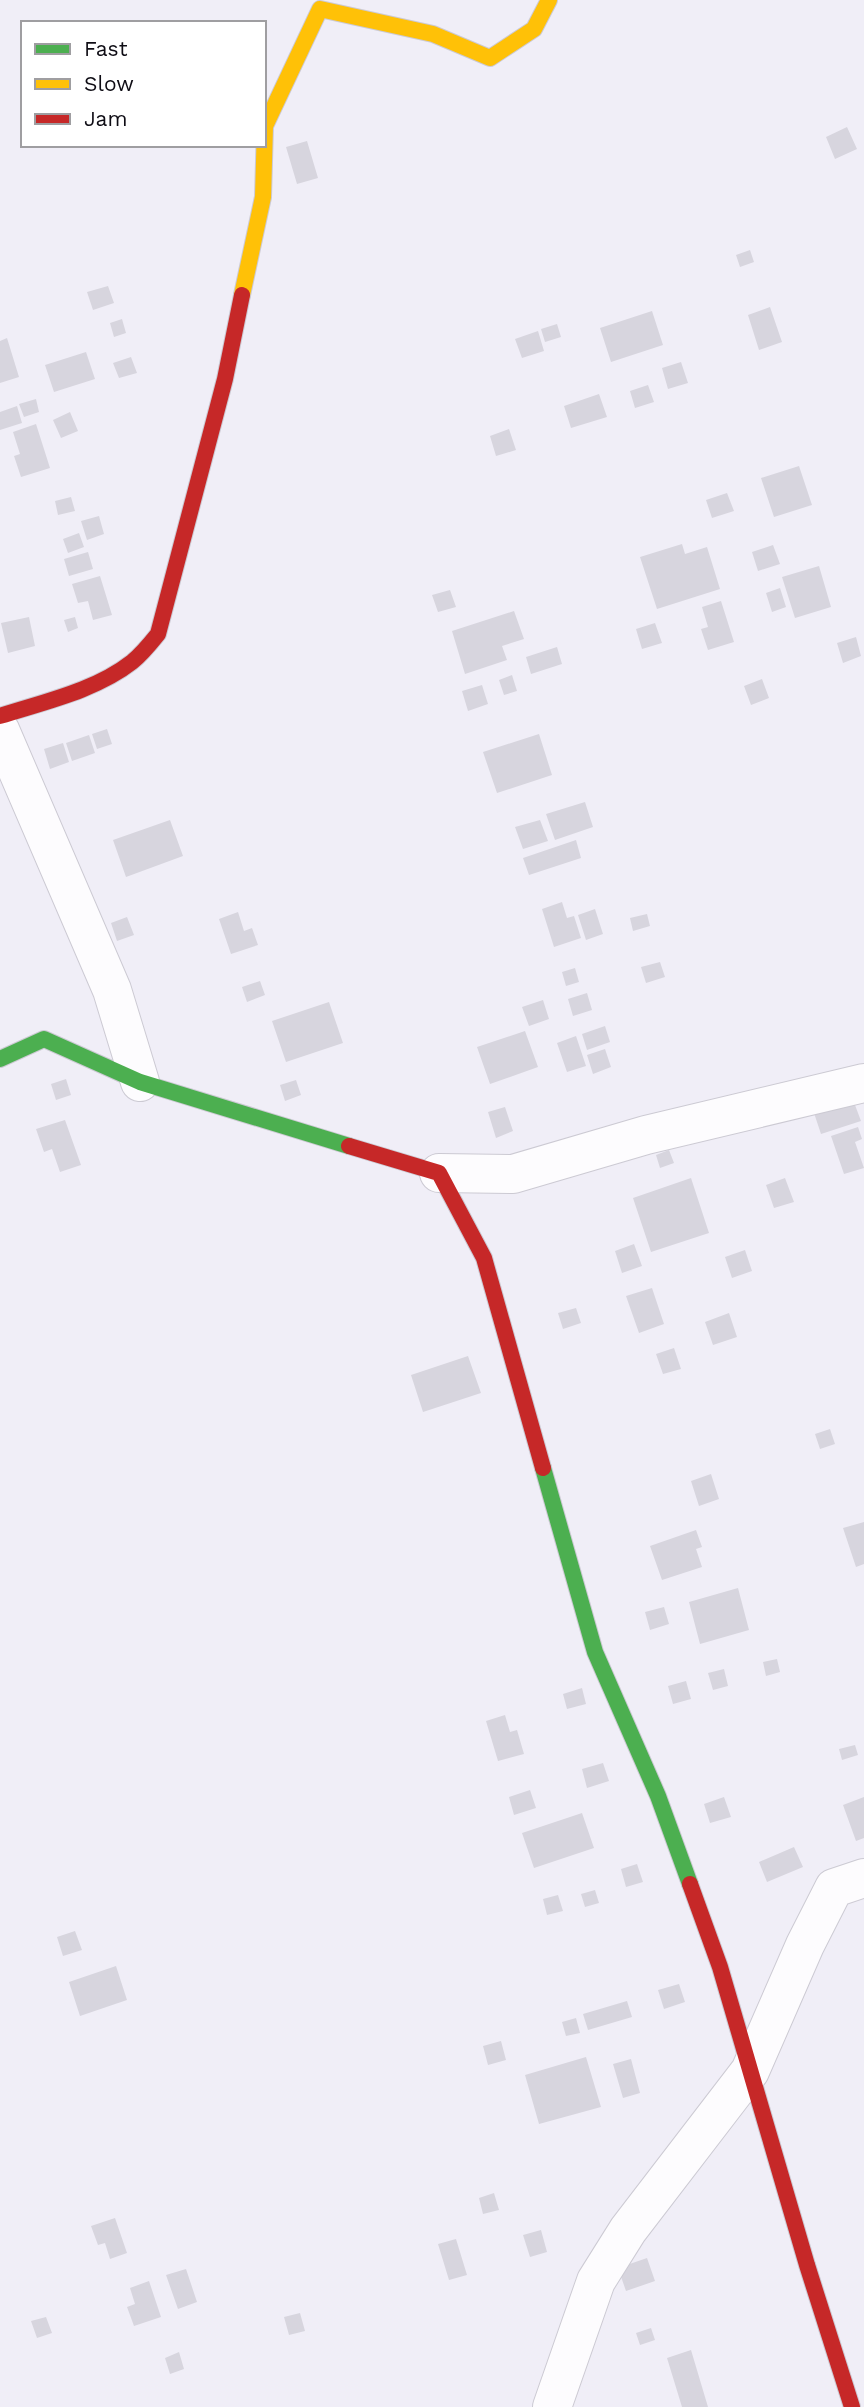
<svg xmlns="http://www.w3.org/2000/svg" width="864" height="2407" font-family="'Work Sans',sans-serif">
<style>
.building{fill:#d7d5de}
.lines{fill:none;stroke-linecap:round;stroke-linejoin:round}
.street-casing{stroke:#cccad3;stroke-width:40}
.fast-casing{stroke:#cccad3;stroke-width:18}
.slow-casing{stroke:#cccad3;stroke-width:18}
.jam-casing{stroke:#cccad3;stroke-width:18}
.street{stroke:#fdfcfe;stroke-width:38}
.fast{stroke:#4caf50;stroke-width:16}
.slow{stroke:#ffc107;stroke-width:16}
.jam{stroke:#c62828;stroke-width:16}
</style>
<rect width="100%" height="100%" fill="#f0eef7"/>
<path class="building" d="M847,127L857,149L835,159L826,137Z
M307,141L318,178L297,184L286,147Z
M750,250L754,262L740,267L736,255Z
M108,286L114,303L93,310L87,292Z
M770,307L782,342L759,350L748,315Z
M652,311L663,345L611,362L600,328Z
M122,319L126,333L114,337L110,323Z
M557,324L561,337L545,342L541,329Z
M538,331L544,351L522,358L515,339Z
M7,338L19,377L0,383V341Z
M86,352L95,379L54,392L45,365Z
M131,357L137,373L119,378L113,363Z
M681,362L688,383L668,389L662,368Z
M648,385L654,402L635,408L630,391Z
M599,394L607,417L571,428L564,406Z
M36,399L39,412L24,417L19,404Z
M17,406L22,423L0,430V412Z
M70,412L78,431L61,438L53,420Z
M36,424L50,468L21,477L14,456L20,454L13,432Z
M509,429L516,450L496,456L490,436Z
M799,466L812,505L774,517L761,478Z
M727,493L734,511L712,518L706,500Z
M71,497L75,511L58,515L55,501Z
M99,516L104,534L87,540L81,521Z
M79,533L84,547L68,553L63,539Z
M682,544L685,554L707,547L720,589L657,609L640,557Z
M773,545L780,564L758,571L752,552Z
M88,552L93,569L69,576L64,559Z
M819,566L831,607L795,618L782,577Z
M100,576L112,615L93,620L88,601L78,603L72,584Z
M780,588L786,607L772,612L766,593Z
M450,590L456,607L438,612L432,595Z
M721,601L734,642L708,650L701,629L708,627L702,607Z
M514,611L524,639L502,646L507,660L465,674L452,631Z
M29,617L35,646L8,653L1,623Z
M75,617L78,628L68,632L64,620Z
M655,623L662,643L642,649L636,629Z
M856,637L861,656L843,663L837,643Z
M557,647L562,664L531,674L526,657Z
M512,675L517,691L504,695L499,680Z
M762,679L769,698L751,705L744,686Z
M482,685L488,704L468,711L462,691Z
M107,729L112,744L97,749L92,734Z
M539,734L552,775L497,793L483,752Z
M89,735L95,753L72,761L66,743Z
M63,743L69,762L50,769L44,749Z
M585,802L593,827L555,840L546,814Z
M170,820L183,856L126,877L113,840Z
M540,820L548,841L523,849L515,827Z
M576,840L581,858L529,875L523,858Z
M562,902L567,918L574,916L581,938L554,947L542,909Z
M595,909L603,934L586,940L578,915Z
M238,912L244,931L252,928L258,945L231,954L219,919Z
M647,914L650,926L633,931L630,918Z
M127,917L134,935L117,941L111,923Z
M660,962L665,977L646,983L641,967Z
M575,968L579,982L566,986L562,972Z
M260,981L265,995L247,1002L242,987Z
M587,993L592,1010L573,1016L568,999Z
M543,1000L549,1019L529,1026L522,1007Z
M329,1002L343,1043L286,1062L272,1021Z
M605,1026L610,1042L587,1050L582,1034Z
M525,1031L538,1067L490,1084L477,1047Z
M576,1036L586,1066L567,1072L557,1043Z
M605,1049L611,1067L593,1074L587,1055Z
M66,1079L71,1095L56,1100L51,1084Z
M296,1080L301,1095L285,1101L280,1085Z
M852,1097L861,1121L821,1134L813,1110Z
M505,1107L513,1131L496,1138L488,1112Z
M65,1120L81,1165L60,1172L52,1149L44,1152L36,1129Z
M858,1127L862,1139L855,1142L864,1168L844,1174L831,1136Z
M669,1150L674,1163L660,1168L656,1155Z
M691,1178L709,1233L651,1252L633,1198Z
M785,1178L794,1202L774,1208L766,1185Z
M634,1244L642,1266L622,1273L615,1251Z
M745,1250L752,1271L732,1278L725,1257Z
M652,1288L664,1324L639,1333L626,1296Z
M576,1308L581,1323L563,1329L558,1313Z
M729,1313L737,1337L713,1345L705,1322Z
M674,1348L681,1369L663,1374L656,1354Z
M468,1356L481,1393L423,1412L411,1375Z
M830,1429L835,1444L820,1449L815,1434Z
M711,1474L719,1499L699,1506L691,1481Z
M864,1522V1564L856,1567L843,1528Z
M696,1530L702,1547L696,1549L702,1567L662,1580L650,1546Z
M738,1588L749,1630L700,1644L689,1602Z
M664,1607L669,1624L650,1630L645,1612Z
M777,1659L780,1672L766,1676L763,1662Z
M724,1669L728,1686L713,1690L708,1673Z
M686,1681L691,1699L673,1704L668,1686Z
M582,1688L586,1704L567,1709L563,1694Z
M505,1715L510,1732L517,1730L524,1754L498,1761L486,1721Z
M855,1745L858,1755L842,1760L839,1749Z
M603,1763L609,1781L587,1788L582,1769Z
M530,1790L536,1808L514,1815L509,1797Z
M724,1797L731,1817L710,1823L704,1804Z
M864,1797V1838L856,1841L843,1805Z
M582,1813L594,1848L534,1868L522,1833Z
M794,1847L803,1867L767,1882L759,1862Z
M637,1864L643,1882L626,1887L621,1869Z
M595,1890L599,1903L585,1907L581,1894Z
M558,1895L563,1911L547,1915L543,1899Z
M75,1931L82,1950L63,1956L57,1937Z
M116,1966L127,2000L80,2016L69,1982Z
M679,1984L685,2002L664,2009L658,1990Z
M627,2001L632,2017L588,2030L583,2014Z
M576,2018L580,2033L566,2036L562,2022Z
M501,2041L506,2060L488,2065L483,2046Z
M586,2057L601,2107L539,2124L525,2075Z
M631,2059L640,2093L623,2098L613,2064Z
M494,2193L499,2210L483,2214L479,2198Z
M115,2218L127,2253L110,2259L105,2243L98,2245L91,2226Z
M541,2230L547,2252L530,2257L523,2235Z
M456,2239L467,2275L449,2280L438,2244Z
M647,2258L655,2281L626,2291L618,2268Z
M186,2269L197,2302L178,2309L166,2275Z
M149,2281L161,2317L134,2326L127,2307L135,2304L130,2288Z
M300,2313L305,2331L289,2335L284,2317Z
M46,2317L52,2333L37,2338L31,2321Z
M651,2328L655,2340L640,2345L636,2333Z
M691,2350L708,2407H682L667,2358Z
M179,2352L184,2369L170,2374L165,2358Z"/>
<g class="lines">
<defs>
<path id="street" d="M0,730L112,990L140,1082
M439,1173L513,1174L646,1135L864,1083
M552,2407L596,2281L628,2230L750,2071L805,1945L834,1888L864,1878"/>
<path id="fast" d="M0,1059L44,1039L140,1082L349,1146
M543,1468L595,1652L658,1796L690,1884"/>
<path id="slow" d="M242,295L263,197L265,126L320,9L433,34L490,58L534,29L549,0"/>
<path id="jam" d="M0,716C43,702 95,691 132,662C142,654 150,644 158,634L225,379L242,295
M349,1146L439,1173L484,1258L543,1468
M690,1884L720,1967L807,2265L852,2407"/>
</defs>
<use href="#street" class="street-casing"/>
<use href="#fast" class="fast-casing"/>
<use href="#slow" class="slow-casing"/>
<use href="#jam" class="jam-casing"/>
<use href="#street" class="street"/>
<use href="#fast" class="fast"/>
<use href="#slow" class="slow"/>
<use href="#jam" class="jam"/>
</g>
<rect x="21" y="21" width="245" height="126" fill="#ffffff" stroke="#9f9ea1" stroke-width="2"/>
<rect x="35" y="44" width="35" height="10" fill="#4caf50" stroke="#9f9ea1" stroke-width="2"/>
<text x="84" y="56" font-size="21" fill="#0e0c14">Fast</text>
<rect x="35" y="79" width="35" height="10" fill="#ffc107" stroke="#9f9ea1" stroke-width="2"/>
<text x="84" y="91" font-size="21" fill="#0e0c14">Slow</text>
<rect x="35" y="114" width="35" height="10" fill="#c62828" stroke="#9f9ea1" stroke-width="2"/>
<text x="84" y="126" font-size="21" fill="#0e0c14">Jam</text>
</svg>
